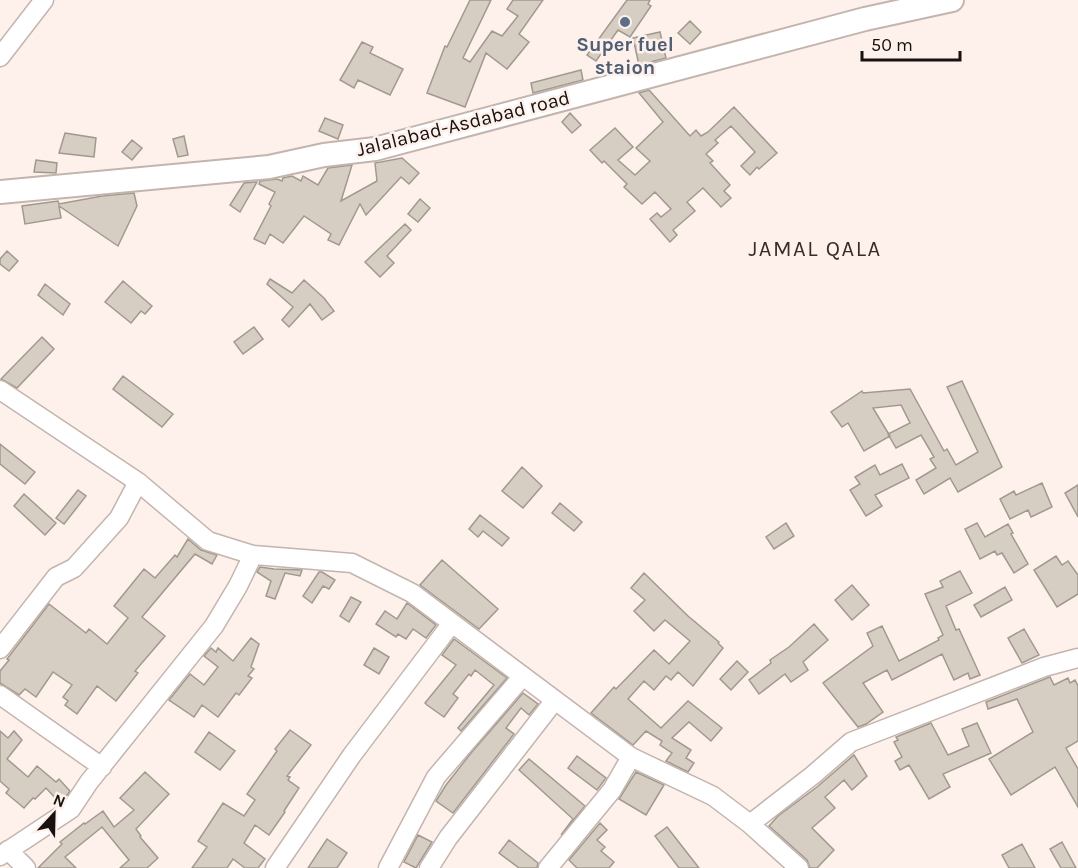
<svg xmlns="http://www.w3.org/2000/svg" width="1078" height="868" font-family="Karla,sans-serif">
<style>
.building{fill:#d6cec2;stroke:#a1998e;stroke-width:1.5}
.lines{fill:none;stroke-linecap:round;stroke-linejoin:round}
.minor-casing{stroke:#c3b4ae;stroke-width:21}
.major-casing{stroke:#c3b4ae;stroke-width:26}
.minor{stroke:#fff;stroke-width:18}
.major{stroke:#fff;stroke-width:22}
.service-dot{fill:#5c6f8a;stroke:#fef1ec;stroke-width:2}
.labels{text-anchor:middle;stroke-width:5;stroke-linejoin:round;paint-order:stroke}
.service-label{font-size:20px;font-weight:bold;fill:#4e5e75;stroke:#fef1ec}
.street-label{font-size:20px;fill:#171210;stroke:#fef1ec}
.quarter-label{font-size:22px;letter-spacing:1.5px;fill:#372c27;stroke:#fef1ec}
</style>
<rect width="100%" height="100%" fill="#fef1ec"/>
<path class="building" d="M470,0H491L463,58L470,62L492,31L502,36L518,16L507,9L513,0H543L519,34L529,42L507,69L486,53L465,107L427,93L445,46L447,47Z
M627,0H650L648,4L651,6L630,37L618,30L596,61L587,55Z
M690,21L701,32L690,44L678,33Z
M660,32L666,58L639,65L633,38Z
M362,42L373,47L370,53L403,69L390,95L358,80L354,88L340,80Z
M581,70L583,80L533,93L531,83Z
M649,90L690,136L696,130L701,136L708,132L734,107L777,153L759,169L757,167L750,175L741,166L755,152L731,126L715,140L718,143L706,154L713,161L710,163L730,185L724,191L731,198L721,207L703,188L687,202L695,211L673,230L677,235L670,242L650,219L657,213L661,217L671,209L655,192L642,204L624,187L627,184L604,161L602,163L590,150L615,128L633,147L618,160L635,175L650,161L636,148L663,122L639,93Z
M570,113L581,125L572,133L562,122Z
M325,118L343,125L338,139L319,131Z
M65,133L96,138L94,157L59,153Z
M184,136L188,155L178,157L173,139Z
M132,140L142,148L132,160L122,152Z
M402,158L419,173L409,184L401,177L366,215L360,204L339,245L328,240L331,234L304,216L283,243L270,234L265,244L254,239L271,206L269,204L275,192L259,184L260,181L277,179L282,181L283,178L292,176L301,181L303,176L318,185L328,168L352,165L341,201L377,181L375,163Z
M36,160L57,163L56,173L34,172Z
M257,182L240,212L230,205L244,183Z
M134,193L137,206L118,246L59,206L61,218L25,224L22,206L58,201L59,204L102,196Z
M420,199L430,208L418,222L408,214Z
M405,224L411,230L387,256L394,263L380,277L365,262Z
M7,251L18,261L9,271L0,264V259Z
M270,279L292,293L304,280L324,298L334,311L322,320L310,304L289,327L282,320L293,307L267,284Z
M123,281L152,306L145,314L141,311L131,323L105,302Z
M45,284L70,304L63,315L38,295Z
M254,327L263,339L243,354L234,342Z
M42,337L54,349L17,388L1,379Z
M123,376L173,414L162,427L113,389Z
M962,381L1002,467L958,492L950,478L924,494L916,480L936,468L930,459L934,457L921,435L896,448L888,434L910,423L901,405L873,408L890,436L864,451L848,423L842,427L831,412L862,391L863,393L910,389L944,451L947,449L956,465L978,452L947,387Z
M0,444L35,472L25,484L0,464Z
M902,464L909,478L875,495L882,506L866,516L850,490L860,484L855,477L875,465L880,475Z
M522,467L542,486L523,508L502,491Z
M1042,483L1052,507L1031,517L1028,510L1010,519L1000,499L1014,491L1016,495Z
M1078,485V517L1065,493Z
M78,490L86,496L64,524L56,518Z
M24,494L56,523L45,535L14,506Z
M560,503L582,522L574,531L552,513Z
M480,515L509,538L502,546L483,531L478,537L469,529Z
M786,523L794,536L774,549L766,537Z
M977,523L985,537L1008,524L1013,533L1011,534L1028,564L1014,573L1002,553L997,555L995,551L980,559L965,529Z
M188,539L201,550L217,555L212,564L195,554L142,617L165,636L135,671L138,673L116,701L97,686L77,714L65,705L68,701L63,697L72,685L53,672L36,697L25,689L19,695L0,683V671L9,660L7,659L49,604L86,633L89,629L107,644L128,618L114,606L144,569L155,578L175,555L177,557Z
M1056,556L1062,565L1068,561L1078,575V594L1057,607L1034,570Z
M442,560L498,609L479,629L420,585Z
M260,567L274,569L302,570L300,576L285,573L275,599L266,596L271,581L257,572Z
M960,571L972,593L946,606L956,630L959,629L980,675L970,679L968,673L954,680L942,654L892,680L887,670L863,683L883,712L866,724L858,727L823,683L873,646L867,633L882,626L899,661L939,640L938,638L943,635L925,594L943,587L940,581Z
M319,572H322L335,580L329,589L323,586L312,603L303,596Z
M644,573L688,616L719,642L718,643L723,648L693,686L678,672L671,680L666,676L654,690L644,681L628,699L661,728L688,701L722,728L711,741L689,722L672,738L691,750L686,758L694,763L688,772L666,761L672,753L660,745L662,741L646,731L633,745L591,713L614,687L616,689L654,650L669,664L690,641L665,620L654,631L634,611L645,600L631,588Z
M852,585L869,605L852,620L835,600Z
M1005,587L1012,600L981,617L974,605Z
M351,597L361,602L349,622L340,616Z
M407,603L436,625L426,638L413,629L406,639L398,634L396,637L376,624L385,611L397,619Z
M814,624L828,640L803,662L808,670L791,682L785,674L759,694L749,680L771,663L770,660L789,647Z
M1024,629L1039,655L1022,663L1008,638Z
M251,638L259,644L251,667L254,669L248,676L252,678L239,695L236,693L218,717L202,705L194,717L169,700L190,674L204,685L218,667L204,656L211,648L216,652L218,648L233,661Z
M454,639L507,678L461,731L458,728L494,685L475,670L471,676L469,674L453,694L458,698L444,717L427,705L425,703L456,665L442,655Z
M374,648L389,657L379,674L364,665Z
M737,661L748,672L731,690L720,679Z
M1050,677L1054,685L1068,678L1070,683L1075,680L1078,686V741L1066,748L1078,769V807L1055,767L1011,795L989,759L1033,732L1017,699L988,709L986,702Z
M523,693L538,704L529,715L521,708L506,728L514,734L453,813L436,801L446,785L471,753Z
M931,723L948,755L969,746L962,729L977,723L991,753L943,774L950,787L929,799L909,765L900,770L895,761L902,757L894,742L898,740L896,737Z
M290,730L311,745L287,776L290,777L288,780L299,788L284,811L285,812L269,835L255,825L244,843L265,859L258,868H245L233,859L227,868H192L207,847L198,841L223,803L244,816L255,800L247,794L277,751L275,749Z
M0,731L8,738L14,731L22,740L7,759L28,777L37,766L56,782L59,779L70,791L63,801L60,803L46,788L35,799L33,798L24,808L6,793L9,789L0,781Z
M209,732L235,751L220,770L195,752Z
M854,755L867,776L852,790L844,780L825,797L835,808L812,828L834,850L817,868H810L807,860L769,826L778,816L817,787Z
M577,756L606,778L597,790L568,768Z
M529,759L585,806L561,835L573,819L519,770Z
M145,772L169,794L136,829L141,836L140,837L158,858L147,868H120L129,860L102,827L65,857L76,868H38L62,844L60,842L84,823L85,824L103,811L114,827L134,810L120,798Z
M636,772L664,785L646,815L619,799Z
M600,823L607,830L597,840L605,847L601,851L614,862L609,868H577L569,860Z
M667,827L699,868H679L655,836Z
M418,835L432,842L416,868L404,862Z
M327,839L347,853L337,868H308Z
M509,840L538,863L537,868H519L499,853Z
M1062,842L1076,868H1061L1050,849Z
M1022,844L1035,868H1009L1002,855Z"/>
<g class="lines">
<defs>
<path id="minor" d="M0,57L44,0
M0,390L138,482L208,541L253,555L352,563L412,593L631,757L713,796L750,824L799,868
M0,649L56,577L74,568L119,518L138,482
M0,695L102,767
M750,824L813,775L851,742L1044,667L1078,658
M8,850L26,868
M0,856L71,809L89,782L214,626L238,586L253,555
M275,868L352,755L452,623
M388,868L436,777L523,676
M429,868L448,838L555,700
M548,868L612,790L631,757"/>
<path id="major" d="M0,192L269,167L324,155L375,149L865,19L952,0"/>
</defs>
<use href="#minor" class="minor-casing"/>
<use href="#major" class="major-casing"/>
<use href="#minor" class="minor"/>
<use href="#major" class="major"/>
</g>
<circle class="service-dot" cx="625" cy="22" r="6"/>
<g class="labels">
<g class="service-label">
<text x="625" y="51">Super fuel<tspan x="625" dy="23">staion</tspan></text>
</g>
<g class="street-label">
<text transform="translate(463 123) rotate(-14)" y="7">Jalalabad-Asdabad road</text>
</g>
<g class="quarter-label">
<text x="815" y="256">JAMAL QALA</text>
</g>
</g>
<g transform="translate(54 814) rotate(22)" stroke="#fef1ec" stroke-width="4.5" paint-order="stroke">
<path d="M0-4.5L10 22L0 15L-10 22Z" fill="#171210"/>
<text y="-9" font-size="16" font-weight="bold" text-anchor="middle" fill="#171210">N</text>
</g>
<path d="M862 51v9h98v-9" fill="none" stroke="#171210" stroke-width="3"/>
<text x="871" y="51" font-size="18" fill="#171210" stroke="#fef1ec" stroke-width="4.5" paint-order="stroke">50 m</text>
</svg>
